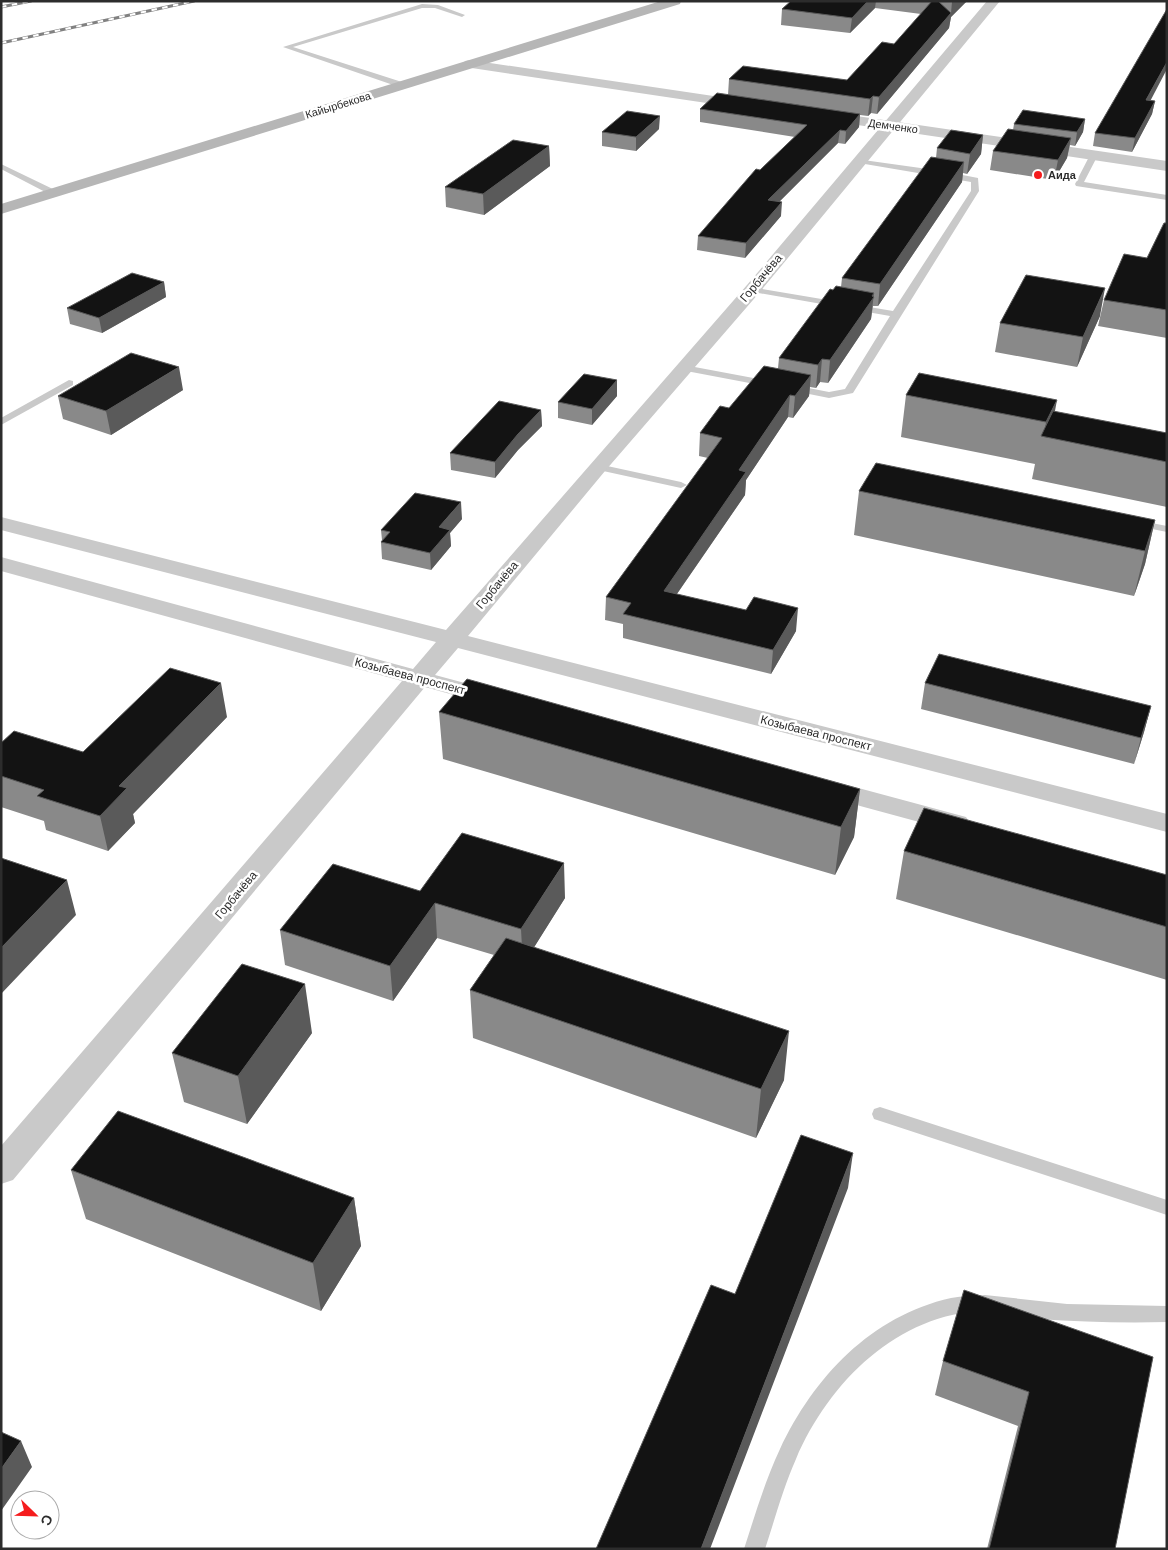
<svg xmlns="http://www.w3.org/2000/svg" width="1168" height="1550" font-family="Arial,sans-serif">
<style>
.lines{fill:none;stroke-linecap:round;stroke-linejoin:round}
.service{fill:#c9c9c9;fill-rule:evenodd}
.minor{fill:#c9c9c9;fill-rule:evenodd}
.tertiary{fill:#c9c9c9;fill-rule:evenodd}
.secondary{fill:#b6b6b6;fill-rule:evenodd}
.rail-casing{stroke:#818181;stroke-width:3}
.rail{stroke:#fff;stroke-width:2;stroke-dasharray:5.5;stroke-linecap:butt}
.wall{fill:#898989}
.shaded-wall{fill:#5a5a5a}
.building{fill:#131313;stroke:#5a5a5a}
.poi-dot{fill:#f51c1d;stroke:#fff;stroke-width:2}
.labels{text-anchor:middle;stroke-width:5;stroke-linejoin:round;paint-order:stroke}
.far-street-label{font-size:11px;fill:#2c2c2c;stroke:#fff}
.far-poi-label{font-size:11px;font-weight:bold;fill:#2c2c2c;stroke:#fff;text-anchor:start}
.street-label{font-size:12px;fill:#2c2c2c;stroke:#fff}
</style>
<rect width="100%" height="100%" fill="#fff"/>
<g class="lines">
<path class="service" d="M422,4L438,5L465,15L462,17L435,8H422L293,47L405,83V87H399L283,47Z
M1091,153L1098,155L1084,182L1167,195V200L1076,186L1075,184Z
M856,159L942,171L978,178L979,191L853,393L829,398L789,390V386L793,385L829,392L845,389L890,316L753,292L748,289L750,287L893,311L971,191V182L859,163H856Z
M1,164L57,191L58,193L51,195L1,169Z
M684,365L770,381L775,384L770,387L681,370L679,368Z
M69,380L73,381V385L1,425V418Z
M598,464L681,482L687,485L681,488L594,469L593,467L594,465Z
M1136,520L1167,526V532L1132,525L1130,523L1132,521Z
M880,1107L1167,1200V1215L874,1119L872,1114L874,1109Z
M985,1295L1067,1304L1167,1306V1322C1124,1323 1081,1322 1038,1319C1020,1317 1003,1311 985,1311C898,1313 829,1382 796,1459C783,1488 775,1519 765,1549H744C755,1515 765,1481 780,1449C814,1377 871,1316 951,1298C962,1296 974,1296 985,1295Z"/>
<path class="minor" d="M987,1H1000L759,293L605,471L468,636L1167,814V832L458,648L435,675L502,693L505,698L502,703L493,706L425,687L13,1180L1,1184V1146L402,681L1,571V557L413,669L436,642L1,530V517L446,630L747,285Z
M825,779L966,817L970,823L966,829L956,832L816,794L812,788L816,782Z"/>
<path class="tertiary" d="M470,60L747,101L752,102L754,105L752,108L747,109L465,67L463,64L465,61Z
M822,111L1167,161V171L817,119L814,116L817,113Z"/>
<path class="secondary" d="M661,1H681L680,4L1,214V204Z"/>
<defs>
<path id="rail" d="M1,7L31,1
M1,43L194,1"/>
</defs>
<use href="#rail" class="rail-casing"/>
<use href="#rail" class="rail"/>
</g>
<path class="wall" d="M791,1H967L951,17L949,28L877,114L871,113L868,116L860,115L859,127L845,144L838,143L779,202L781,216L745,258L697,250L698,236L760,170L795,137L700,122V109L728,95L729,79L847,80L894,44L921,14L875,8L850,33L781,25L782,9Z
M1150,100L1155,101L1152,114L1132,152L1093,146L1095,133Z
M1085,119L1083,132L1075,146L1070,145L1067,158L1054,180L990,170L993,151L1013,130L1014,124Z
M659,129L636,151L602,146V132Z
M983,135L981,154L967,174L963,173L962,182L878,306H873L871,319L828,383L820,382L816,388L810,387L809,396L793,418L788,417L746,480L745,495L677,594L796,631L771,674L623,638V624L605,620L606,597L708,458L699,456L700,433L729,408L778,368L779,358L833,290L841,287L842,278L936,158L937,148Z
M549,146L550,166L484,215L446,207L445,187Z
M1167,223V338L1098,326L1104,300L1147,258Z
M164,282L166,297L102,333L70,324L67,308Z
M1100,316L1077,367L995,352L1000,323Z
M617,380V396L592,425L558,418V402Z
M183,390L111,435L63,419L58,396Z
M906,395L1055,412L1167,433V507L1032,479L1035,464L901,437Z
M541,410L542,426L518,450L495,478L451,470L450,453Z
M859,491L1155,520L1145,564L1134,596L854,535Z
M462,519L450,533L451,546L431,570L382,559L381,542L382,540L381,530Z
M925,683L1151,706L1144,732L1134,764L921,709Z
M439,712L860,789L854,837L835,875L443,759Z
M227,717L133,814L135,823L108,851L46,830L44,821L1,807V743L83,752Z
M904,851L1167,875V980L896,899Z
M420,891L565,898L534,947L784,1080L756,1138L473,1038L470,990L494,955L437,938L393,1001L285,965L280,930Z
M312,1033L247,1124L184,1102L172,1053Z
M71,1170L354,1198L361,1246L321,1311L86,1219Z
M1153,1357L1115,1549H987L1018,1426L935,1395L943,1361Z"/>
<path class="shaded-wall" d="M868,1H876L875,8L850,33L852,18Z
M954,1H967L951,17L949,28L877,114L879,97L951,13L952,2Z
M1167,62V69L1144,113L1146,100Z
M873,96L871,113L868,116L870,99Z
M1155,101L1152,114L1132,152L1135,138Z
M860,114L859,127L845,144L846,131Z
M660,116L659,129L636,151V137Z
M1085,119L1083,132L1075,146L1077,132Z
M840,130L838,143L767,214L768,200Z
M983,135L981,154L967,174L970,154Z
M1071,138L1067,158L1054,180L1058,160Z
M549,146L550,166L484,215L483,194Z
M964,162L962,182L878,306L880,284Z
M782,202L781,216L745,258L746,243Z
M164,282L166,297L102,333L99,318Z
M1105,288L1100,316L1077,367L1083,337Z
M874,293L871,319L828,383L830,360Z
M822,359L820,382L816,388L818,365Z
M179,367L183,390L111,435L106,411Z
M811,375L809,396L793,418L795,396Z
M617,380V396L592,425V409Z
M790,395L788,417L746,480L745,495L663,614L664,591L739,470Z
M1057,400L1050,438L1044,437L1046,422Z
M541,410L542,426L518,450L495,478V462L518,434Z
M461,502L462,519L450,533L451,546L431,570L430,553L439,527Z
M1155,520L1145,564L1134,596L1145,551Z
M798,608L796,631L771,674L773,650Z
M221,683L227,717L133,814L135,823L108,851L100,816L119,786Z
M1151,706L1144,732L1134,764L1141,738Z
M860,789L854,837L835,875L841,827Z
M564,863L565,898L523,965L521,929Z
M67,880L76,915L1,994V948Z
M435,903L437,938L393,1001L390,966Z
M305,984L312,1033L247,1124L238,1076Z
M789,1031L784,1080L756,1138L761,1089Z
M853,1153L848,1188L710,1549H701Z
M354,1198L361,1246L321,1311L313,1263Z
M21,1441L32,1467L1,1511V1469Z"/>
<path class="building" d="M791,1H868L852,18L782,9Z
M932,1H938L951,13L879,97L873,96L870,99L729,79L743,66L847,80L882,42L894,44Z
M1167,9V62L1146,100L1155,101L1135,138L1095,133Z
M717,93L860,114L846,131L840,130L768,200L782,202L746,243L698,236L756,169L760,170L807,125L700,109Z
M1023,110L1085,119L1077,132L1014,124Z
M627,111L660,116L636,137L602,132Z
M1008,129L1071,138L1058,160L993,151Z
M951,130L983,135L970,154L937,148Z
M513,140L549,146L483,194L445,187Z
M931,157L964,162L880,284L842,278Z
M1164,223H1167V310L1104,300L1124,254L1147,258Z
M132,273L164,282L99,318L67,308Z
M1026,275L1105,288L1083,337L1000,323Z
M836,286L874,293L872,296L874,297L830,360L822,359L818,365L779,358L830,289L833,290Z
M131,353L179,367L106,411L58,396Z
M764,366L811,375L795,396L790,395L739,470L746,472L664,591L746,610L754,597L798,608L773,650L623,614L631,603L606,597L722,438L700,433L720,406L729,408Z
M919,373L1057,400L1046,422L906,395Z
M584,374L617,380L592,409L558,402Z
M499,401L541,410L518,434L495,462L450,453Z
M1053,411L1167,433V462L1041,436Z
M876,463L1155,520L1145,551L859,491Z
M415,493L461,502L439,527L450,530L430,553L381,542L390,532L381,530Z
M939,654L1151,706L1141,738L925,683Z
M170,668L221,683L119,786L127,788L100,816L37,796L44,790L1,776V743L14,731L83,752Z
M467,679L860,789L841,827L439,712Z
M924,808L1167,875V927L904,851Z
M462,833L564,863L521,929L435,903L390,966L280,930L333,864L420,891Z
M1,858L67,880L1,948Z
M506,938L789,1031L761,1089L470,990Z
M242,964L305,984L238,1076L172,1053Z
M118,1111L354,1198L313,1263L71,1170Z
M801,1135L853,1153L701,1549H596L711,1285L735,1294Z
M964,1290L1153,1357L1115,1549H989L1029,1392L943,1361Z
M1,1432L21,1441L1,1469Z"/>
<circle class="poi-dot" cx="1038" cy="175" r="5"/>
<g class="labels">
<g class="far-street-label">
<text transform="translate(338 105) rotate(-17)" y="4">Кайырбекова</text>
<text transform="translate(893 126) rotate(8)" y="4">Демченко</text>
</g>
<g class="far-poi-label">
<text x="1048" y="179">Аида</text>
</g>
<g class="street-label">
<text transform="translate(761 278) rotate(-50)" y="4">Горбачёва</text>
<text transform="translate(497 585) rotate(-50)" y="4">Горбачёва</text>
<text transform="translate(410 676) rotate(15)" y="4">Козыбаева проспект</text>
<text transform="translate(816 733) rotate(14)" y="4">Козыбаева проспект</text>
<text transform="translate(236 895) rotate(-50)" y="4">Горбачёва</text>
</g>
</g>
<rect width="1168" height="1550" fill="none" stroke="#2c2c2c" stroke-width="5"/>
<g transform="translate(35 1515) rotate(113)"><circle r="24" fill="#ffffff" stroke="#ababab"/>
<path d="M0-4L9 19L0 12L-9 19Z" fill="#f51c1d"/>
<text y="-8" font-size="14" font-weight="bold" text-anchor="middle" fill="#2c2c2c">С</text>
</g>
</svg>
